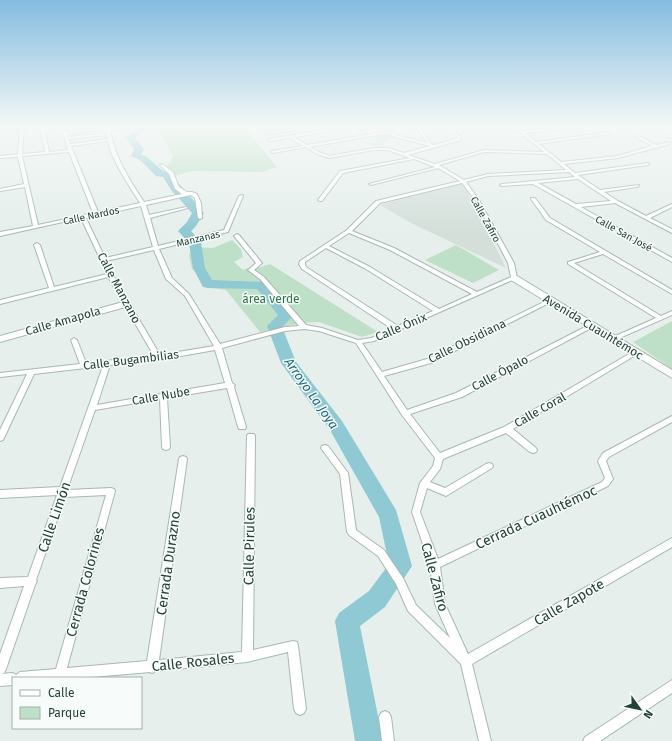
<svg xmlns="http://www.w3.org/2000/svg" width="672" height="741" font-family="'Fira Sans',sans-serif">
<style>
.built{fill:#d4dfda}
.green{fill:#bfe0c8}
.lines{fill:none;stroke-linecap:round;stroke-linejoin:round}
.river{fill:#8ec9d4;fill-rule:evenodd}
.minor-casing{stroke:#a8b8b2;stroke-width:2}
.tertiary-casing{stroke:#a8b8b2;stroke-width:2}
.secondary-casing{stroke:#a4bbb3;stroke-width:2}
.minor{fill:#fff;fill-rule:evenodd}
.tertiary{fill:#fff;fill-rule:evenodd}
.secondary{fill:#fff;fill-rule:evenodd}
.labels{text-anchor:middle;stroke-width:3;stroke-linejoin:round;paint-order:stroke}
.far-street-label{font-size:10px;fill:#24423a;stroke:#f7fbf9}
.street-label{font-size:12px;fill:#24423a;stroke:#f7fbf9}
.park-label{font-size:12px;fill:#2d7a4b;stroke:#f7fbf9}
.water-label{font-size:13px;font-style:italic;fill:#1c6f80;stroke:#f7fbf9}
.near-street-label{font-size:14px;fill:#24423a;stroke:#f7fbf9}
</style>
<rect width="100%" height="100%" fill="#e6efeb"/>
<path class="built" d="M462,182L474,205L506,268L411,223L380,205Z"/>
<path class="green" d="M156,126H249L244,127L277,167L261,172L192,171L168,178L163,174L173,156Z
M388,134L394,137L384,141L382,145L372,146L367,143L378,142L373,136Z
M232,240L241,249L243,257L234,262L243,270L256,265L258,268L270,264L378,332L362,337L319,322L302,323L260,332L226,290L212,288L192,269L189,255L193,247L213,248Z
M456,245L499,270L473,283L425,260Z
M672,321V369L633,342Z"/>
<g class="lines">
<path class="river" d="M139,126H150L135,138L144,149L141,155L146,156L163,171L170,172C180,187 193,198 204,213L196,226L191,231L201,242L205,268L212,280L266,282L291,313L293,316L282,327L296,362L342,421L396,510L412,566L385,607L360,626L383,741H355L335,621L339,613L369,591L389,564L379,517L330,430L281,363L267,326L278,315L257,289L208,288L203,287L193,268L189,243L178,231L187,222L192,213L172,191L163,177L156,176L140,160L131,156L134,149L126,138Z"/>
<defs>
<path id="minor" d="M20,126H24L22,154L45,152L40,126H44L49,152L68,150L61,126H80L65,128L66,132L105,127V126H109V129L128,126H138L110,131C116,159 129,179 144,202L182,194L175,189L169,174L160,165L162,164L173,172L179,187L187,192H192L197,194L201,203L202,218L200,219L198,218L195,198L191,195L146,205L149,215L186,207L188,208L150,218L158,246L224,230L239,196L243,195V196L228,232L159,249L172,278L189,294L220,344L285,327L299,326L260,279L248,270L256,263L234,236L237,234L239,235L262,263L254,270L264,277L306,325L322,328L358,340L371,338L392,329L302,269L299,264L300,261L347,230L376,201L460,181L438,168L371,185L369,184L435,167L414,159L343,173L322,201H320L318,200L340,171L410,158L388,150H374L329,158L317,154L306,147L273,153L271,152L272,151L303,146L290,138L270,141L268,140L269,139L347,126L361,127L386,126L384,127L361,129L354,127L294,137L307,145L389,131L397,135L427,143L415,126H419L431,144L434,145L458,138L447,126H451L461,138V140L408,155L435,164L484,150L544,152L517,130L487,128L485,127L487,126L514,128L512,126H516L522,131L573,126H586L584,127L525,133L536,142L603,133L602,132L604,131L609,134L539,144L561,162L618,156L652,146L636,137V135H637L656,145L670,142V144L618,158L564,164L575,173L648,163L649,164L647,165L578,175L600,190L639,185V186L637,187L604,192L618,201L646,216L672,204V207L650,218L672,229V233L615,203L581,207L672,258V262L533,184L502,186L500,185L502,184L575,177L569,172L488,176L466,182L479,200L514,263L517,278L374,341L362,343L382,372L427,359L548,300H552L553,301L431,363L384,376L407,410L456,393L589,325H593L594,326L593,327L462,397L410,414L440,453L504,427L634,351H636L639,353L513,429L536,448L537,450L536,452L533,453L530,452L506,433L443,459L440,469L430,482L445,488L486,464L489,463L492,464L493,466L492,468L446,496L427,488L420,512L438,559L602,482L605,478L598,461L603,453L672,416V422L609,457L606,461L613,479L608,486L440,567L445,604L468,654L672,538V547L472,664L491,741H479L461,664L408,611L396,584L378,556L349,535L347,532L340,474L321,448L322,446L325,445L328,446L348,473L356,530L384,550L403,578L416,605L450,638L435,604L430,565L412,512L420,483L433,466L435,458L402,415L356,343L319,331L304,329L285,331L222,348L232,383L235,385L234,387L246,427L245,429H239L238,427L227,388L167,398L170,447L169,449L166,450L163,449L162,447L160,399L95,410L67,490L111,488L114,489L115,491L67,668L147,661L179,459L180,457L183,456L186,457L187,459L159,660L242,652L247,436L248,434H254L255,436L253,650L293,641L297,642L298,646L306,709L304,713L300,715L296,713L294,709L288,652L247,662L156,671L152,673L150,672L80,678H13V685L0,686V654L24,586L0,588V578L28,577L57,495L0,498V490L60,487L103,366L34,374L4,438L3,440L0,441V430L27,374L0,377V373L80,364L71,340L74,338L77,340L86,363L154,356L108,277L0,304V300L49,288L34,245L35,244L37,243L40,245L54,287L107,274L81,218L0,236V232L33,226L25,187L0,191V189L24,184L18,157L0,158V156L18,154ZM106,129L107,133L68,137L67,134ZM388,133L395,137L430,146L404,153L388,148H374L329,156L319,152L310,147ZM107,135L108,139L70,144L69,139ZM108,141C112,162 129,185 140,203L98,212L71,146ZM69,152L93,213L38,225L22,156ZM484,152L547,154L566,170L488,174L464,180L439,165ZM578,179L611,201L576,204L538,183ZM462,183L475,200L508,263L511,277L477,292L394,248L352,231L380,203ZM141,206L153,247L105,258L86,218ZM349,233L390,250L472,294L439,309L370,267L329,246ZM326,248L366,269L433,311L398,326L306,267L305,264V262ZM154,250L166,279L185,296L214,346L160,355L113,275L106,261ZM215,350L225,383L166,393L163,392L160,394L97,405L110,365L158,360ZM106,495L56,669L20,672L16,675L13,673L0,674L4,673L6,669L35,585L37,581L36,580L65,497Z
M296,128L298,129L297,130L267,134L265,133Z
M672,135V137L669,138L667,137Z
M531,198H535L550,218L672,290V294L603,254L574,263L661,316L672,311V315L615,340H611L610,339L611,338L656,318L568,264V262L600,252L546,220L531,199Z
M672,680V693L600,741H583L585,737Z
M385,711L389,713L391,717L394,741H382L379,717L381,713Z"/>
<path id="tertiary" d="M123,302H126L130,304L129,306L0,342V336Z"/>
<path id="secondary" d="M511,276H517L672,370V378L511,280Z"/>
</defs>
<use href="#minor" class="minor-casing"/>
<use href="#tertiary" class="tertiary-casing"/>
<use href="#secondary" class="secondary-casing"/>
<use href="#minor" class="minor"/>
<use href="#tertiary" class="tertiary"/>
<use href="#secondary" class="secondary"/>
</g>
<linearGradient id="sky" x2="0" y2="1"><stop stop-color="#84bce0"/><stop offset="0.55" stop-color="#f4f8f6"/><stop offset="1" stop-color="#f4f8f6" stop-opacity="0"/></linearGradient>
<rect width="672" height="230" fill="url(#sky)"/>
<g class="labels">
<g class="far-street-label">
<text transform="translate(91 215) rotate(-12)" y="4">Calle Nardos</text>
<text transform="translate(486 219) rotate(61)" y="4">Calle Zafiro</text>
<text transform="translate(624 233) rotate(29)" y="4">Calle San José</text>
<text transform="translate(198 238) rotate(-13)" y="4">Manzanas</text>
</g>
<g class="street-label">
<text transform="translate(119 288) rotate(62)" y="4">Calle Manzano</text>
<text transform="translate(63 321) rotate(-16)" y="4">Calle Amapola</text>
<text transform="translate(401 327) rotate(-23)" y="4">Calle Ónix</text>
<text transform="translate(593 327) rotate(31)" y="4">Avenida Cuauhtémoc</text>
<text transform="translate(467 341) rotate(-26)" y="4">Calle Obsidiana</text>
<text transform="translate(131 360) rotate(-7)" y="4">Calle Bugambilias</text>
<text transform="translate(500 373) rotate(-28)" y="4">Calle Ópalo</text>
<text transform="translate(161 396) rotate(-10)" y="4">Calle Nube</text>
<text transform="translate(540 410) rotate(-30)" y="4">Calle Coral</text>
</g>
<g class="park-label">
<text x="271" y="303">área verde</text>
</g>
<g class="water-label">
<text transform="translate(312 393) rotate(55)" y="5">Arroyo La Joya</text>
</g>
<g class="near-street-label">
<text transform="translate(54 517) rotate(-71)" y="5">Calle Limón</text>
<text transform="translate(536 517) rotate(-25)" y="5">Cerrada Cuauhtémoc</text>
<text transform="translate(249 546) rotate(-89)" y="5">Calle Pirules</text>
<text transform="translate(168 563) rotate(-82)" y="5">Cerrada Durazno</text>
<text transform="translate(435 577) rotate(75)" y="5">Calle Zafiro</text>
<text transform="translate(85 582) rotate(-75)" y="5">Cerrada Colorines</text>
<text transform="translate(569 602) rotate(-30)" y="5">Calle Zapote</text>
<text transform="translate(193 662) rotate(-6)" y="5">Calle Rosales</text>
</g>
</g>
<rect x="12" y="677" width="130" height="52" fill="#f7fbf9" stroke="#a3b1ad"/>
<rect x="20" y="690" width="20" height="6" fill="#ffffff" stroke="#a3b1ad"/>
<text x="48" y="697" font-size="12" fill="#24423a">Calle</text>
<rect x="20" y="707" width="20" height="12" fill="#bfe0c8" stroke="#a3b1ad"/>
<text x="48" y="717" font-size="12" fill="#24423a">Parque</text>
<g transform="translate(640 709) rotate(123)" stroke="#f7fbf9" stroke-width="3" paint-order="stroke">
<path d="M0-3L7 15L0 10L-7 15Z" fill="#24423a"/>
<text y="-6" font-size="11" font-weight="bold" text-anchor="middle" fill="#24423a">N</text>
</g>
</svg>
